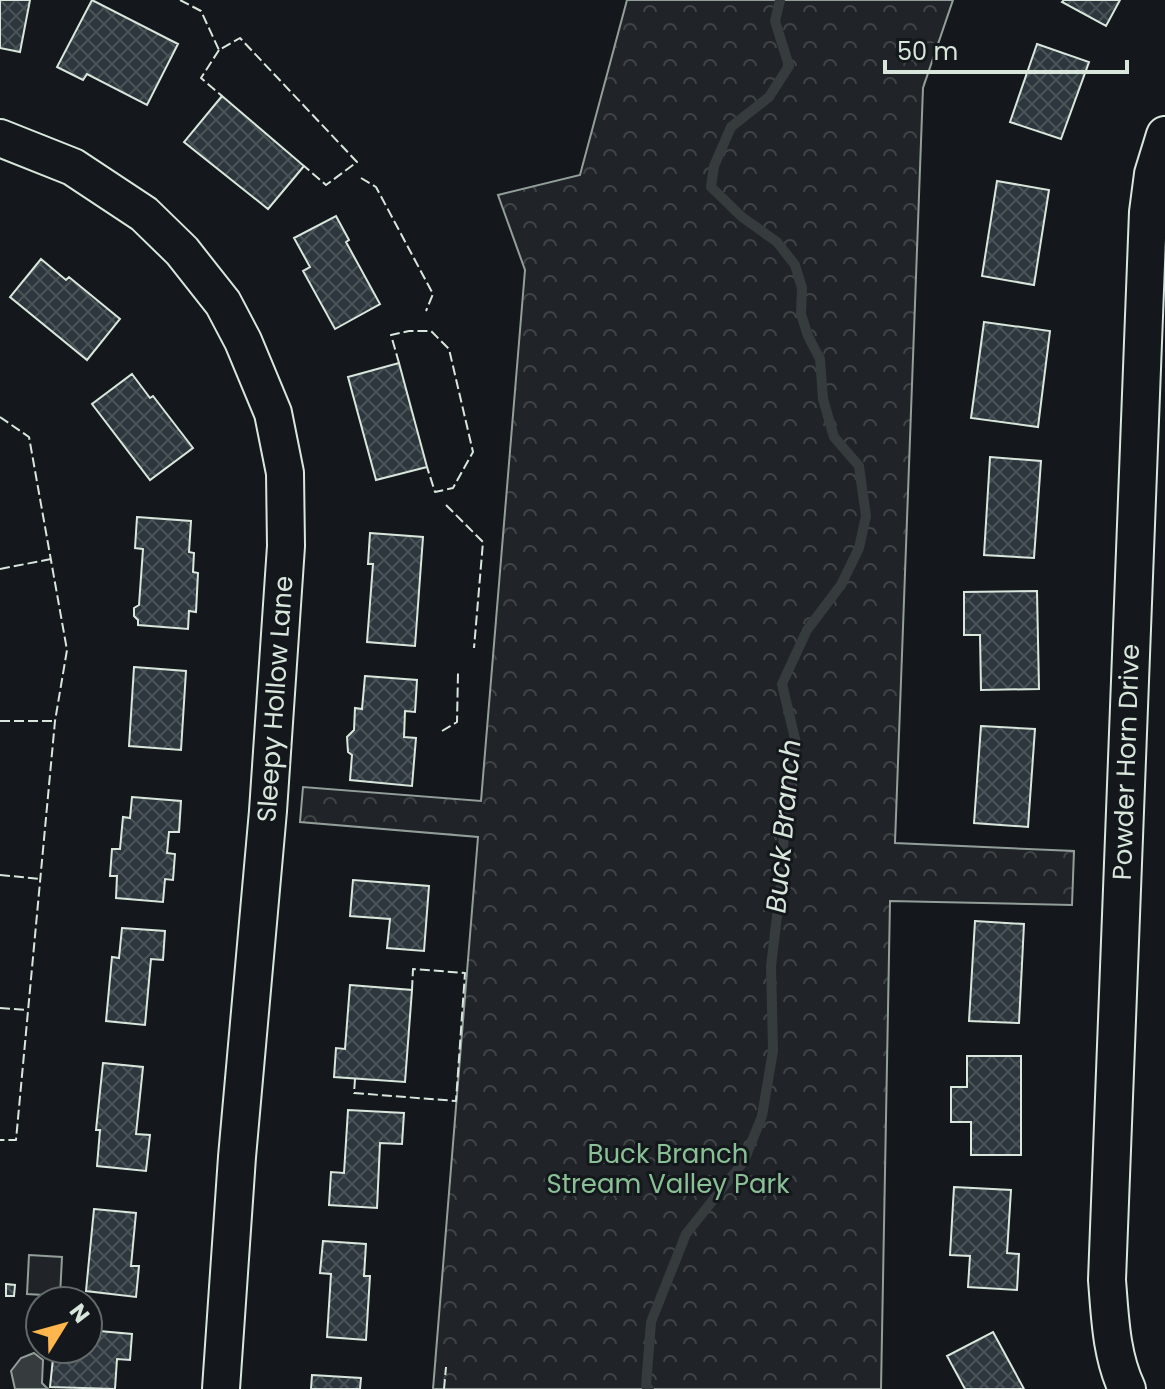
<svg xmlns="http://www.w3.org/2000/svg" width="1165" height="1389" font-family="Poppins,sans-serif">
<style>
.grass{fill:#202428;stroke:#939e99;stroke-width:2}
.park{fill:url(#park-crowns);stroke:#939e99;stroke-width:2}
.water{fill:#363b3e;stroke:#939e99;stroke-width:2}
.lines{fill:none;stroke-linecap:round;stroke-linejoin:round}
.stream{stroke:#363b3e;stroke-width:10}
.building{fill:url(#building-cross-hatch);stroke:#d8e6dc;stroke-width:2}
.minor-casing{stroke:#d8e6dc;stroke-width:40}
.minor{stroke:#14181c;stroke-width:36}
.fence{stroke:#d8e6dc;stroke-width:2;stroke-dasharray:10 4;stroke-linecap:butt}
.labels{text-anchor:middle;stroke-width:6;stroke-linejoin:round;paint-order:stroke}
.street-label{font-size:26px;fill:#d8e6dc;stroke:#14181c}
.park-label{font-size:26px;fill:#8ac095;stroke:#14181c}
.water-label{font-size:28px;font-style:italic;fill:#d8e6dc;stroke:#14181c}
</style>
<defs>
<pattern id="park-crowns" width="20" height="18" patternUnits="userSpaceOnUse" patternTransform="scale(2)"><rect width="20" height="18" fill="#202428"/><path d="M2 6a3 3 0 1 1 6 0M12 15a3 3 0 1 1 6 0" fill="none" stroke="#404447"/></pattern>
<pattern id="building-cross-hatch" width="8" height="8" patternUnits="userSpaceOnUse" patternTransform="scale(2)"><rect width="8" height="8" fill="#2c363c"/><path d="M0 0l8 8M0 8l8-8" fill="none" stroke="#4a5358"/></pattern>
</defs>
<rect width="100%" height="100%" fill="#14181c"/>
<path class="grass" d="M29,1255L62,1257L60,1296L27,1294Z"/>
<path class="park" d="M627,0H953L923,88L895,843L1074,851L1072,905L890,901L881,1389H433L478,837L300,822L303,787L481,801L525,270L498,195L580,175Z"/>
<path class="water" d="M34,1353L43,1360L42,1383L48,1389H15L11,1371L21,1358Z"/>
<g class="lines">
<path class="stream" d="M649,1389L646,1386L651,1322L686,1234L744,1161L762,1116L773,1051L771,966L782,875L785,805L796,743L782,684L807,630L841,585L859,548L866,516L859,466L834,437L823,399L820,359L808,336L801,314L802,288L795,265L777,242L742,217L711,187L714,166L731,127L769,97L789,66L775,21L780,0"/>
</g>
<path class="building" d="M0,0H30L20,52L0,48Z
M92,0L178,44L147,105L87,74L83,80L57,67Z
M1064,0H1120L1106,26L1062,2Z
M1037,44L1089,62L1061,139L1010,122Z
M222,96L304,166L268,209L184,142Z
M997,181L1049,190L1034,285L982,276Z
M336,216L349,240L346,242L380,304L335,329L303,271L310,267L294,238Z
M41,259L66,280L69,277L120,319L87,360L10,297Z
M984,322L1050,331L1038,427L971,418Z
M399,363L427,467L376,480L348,377Z
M132,374L150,398L153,396L193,448L150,480L92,404Z
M990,457L1041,461L1034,558L984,555Z
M137,517L191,521L189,552L194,553L193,572L198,573L196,612L189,611L188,629L138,625V620L134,616V608L139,605L143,549L135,548Z
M370,533L423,537L415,646L367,642L373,564H368Z
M1037,591L1039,689L981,690L980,635H964V592Z
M134,667L186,671L181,750L129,746Z
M365,676L417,680L415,712L405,711L404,737L416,738L412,786L350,780L352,755L348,752L347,737L354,730L355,708L362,709Z
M981,726L1035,729L1028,827L974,823Z
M132,797L181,801L179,832H169L167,853L175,854L173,880L165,879L163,902L116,898L117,876H110L112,849H120L123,817L130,818Z
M353,880L429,886L424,951L387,948L390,919L350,916Z
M975,921L1024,924L1019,1023L969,1021Z
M122,928L165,931L163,960L151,959L145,1025L106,1021L112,957L119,958Z
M350,985L412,990L405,1082L334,1077L336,1048L345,1049Z
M967,1056H1021V1155H971V1122H951V1087H967Z
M103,1063L143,1067L136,1134L150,1135L146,1171L97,1166L100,1130H96Z
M348,1110L404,1113L402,1144L380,1143L377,1208L329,1205L331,1172L344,1173Z
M954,1187L1011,1190L1007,1253L1019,1254L1017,1290L968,1287L970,1256L950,1255Z
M94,1209L136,1213L131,1266H139L136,1297L86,1291Z
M323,1241L366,1244L364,1276H370L366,1340L327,1337L331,1274L320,1273Z
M6,1284L15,1285L14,1296H6Z
M88,1330L132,1334L130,1360L117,1359L115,1389L50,1387L54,1349H88Z
M993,1332L1024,1389H965L947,1356Z
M312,1375L361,1378L360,1389H311Z"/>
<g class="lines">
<defs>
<path id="minor" d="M0,138L73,167L144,214L182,251L223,303L243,341L273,413L285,473L286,546L268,811L237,1157L221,1389
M1127,1389C1111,1355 1110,1317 1107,1280L1148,212L1153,174L1165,135"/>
</defs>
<use href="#minor" class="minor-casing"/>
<use href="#minor" class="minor"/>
<path class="fence" d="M180,0L201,11L219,50L240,38L357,162L326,185L304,166
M219,50L201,78L222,96
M361,178L376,187L433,294L426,311
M399,363L391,335L409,331H431L449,349L473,452L453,488L435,492L427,467
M0,417L29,437L67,650L55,721L16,1140H0
M446,505L483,542L474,648
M0,569L51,559
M0,721H55
M442,731L457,722L458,673
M0,875L41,879
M0,1008L28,1010
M355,1079L354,1093L456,1101L465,973L413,969L412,990
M444,1389L446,1367"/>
</g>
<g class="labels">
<g class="street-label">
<text transform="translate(275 699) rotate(-86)" y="9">Sleepy Hollow Lane</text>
<text transform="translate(1126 762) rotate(-88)" y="9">Powder Horn Drive</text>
</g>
<g class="park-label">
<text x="668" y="1163">Buck Branch<tspan x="668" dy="30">Stream Valley Park</tspan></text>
</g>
<g class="water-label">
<text transform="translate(783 826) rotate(-85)" y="10">Buck Branch</text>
</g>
</g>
<g transform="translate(64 1325) rotate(53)"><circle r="38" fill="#14181c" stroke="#626a69" stroke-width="2"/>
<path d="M0-6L14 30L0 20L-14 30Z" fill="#ffb74d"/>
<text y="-12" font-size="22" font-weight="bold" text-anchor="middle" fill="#d8e6dc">N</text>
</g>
<path d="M885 60v12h242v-12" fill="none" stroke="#d8e6dc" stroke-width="4"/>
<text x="897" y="60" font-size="24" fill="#d8e6dc" stroke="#14181c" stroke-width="6" paint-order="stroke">50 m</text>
</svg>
